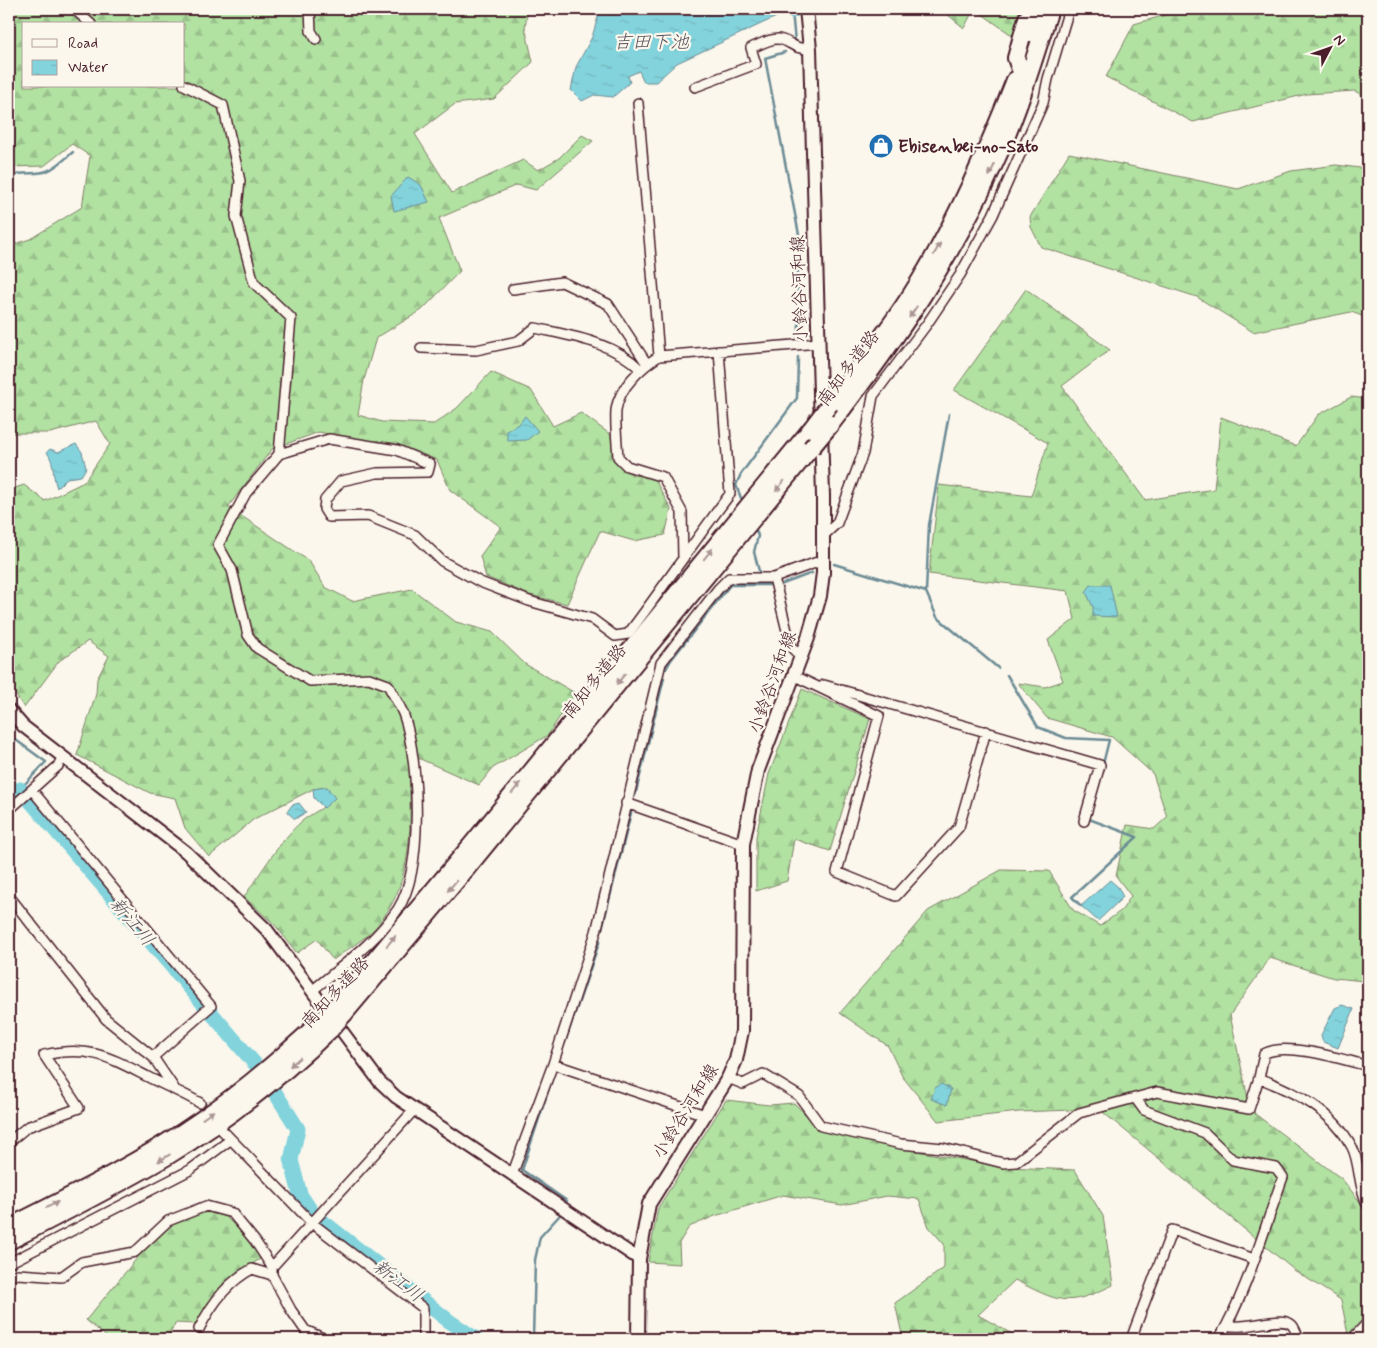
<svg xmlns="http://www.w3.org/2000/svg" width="1377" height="1348" font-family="Mynerve,'Klee One',sans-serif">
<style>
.forest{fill:url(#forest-firs);stroke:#7e8066;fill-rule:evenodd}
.water{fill:url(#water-ripples);stroke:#6c8b95}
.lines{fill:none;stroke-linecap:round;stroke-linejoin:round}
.stream{stroke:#6c8b95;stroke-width:2.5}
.river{stroke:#83d3dc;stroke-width:15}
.minor-tunnel{stroke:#d8ccc5;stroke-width:9;stroke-dasharray:9 4.5;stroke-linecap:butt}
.minor-casing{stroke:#4a1f2b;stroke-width:12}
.tertiary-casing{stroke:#4a1f2b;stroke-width:15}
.secondary-casing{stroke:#4a1f2b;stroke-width:16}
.motorway-casing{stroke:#4a1f2b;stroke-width:20}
.minor{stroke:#fbf7ec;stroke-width:9}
.tertiary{stroke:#fbf7ec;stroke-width:11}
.secondary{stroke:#fbf7ec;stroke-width:12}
.motorway{stroke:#fbf7ec;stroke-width:16}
.motorway-bridge-casing{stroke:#4a1f2b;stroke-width:20;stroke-linecap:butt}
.motorway-bridge{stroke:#fbf7ec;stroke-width:16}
.oneway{fill:#ab9695}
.labels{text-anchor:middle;stroke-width:4.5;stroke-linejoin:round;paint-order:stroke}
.poi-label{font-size:18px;font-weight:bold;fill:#4a1f2b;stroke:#fbf7ec;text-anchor:start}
.street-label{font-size:18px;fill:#4a1f2b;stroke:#fbf7ec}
.water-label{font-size:19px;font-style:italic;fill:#5b5560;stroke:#fbf7ec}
</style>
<defs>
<pattern id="forest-firs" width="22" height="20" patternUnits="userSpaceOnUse" patternTransform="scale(1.25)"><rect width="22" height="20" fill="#b1e2a2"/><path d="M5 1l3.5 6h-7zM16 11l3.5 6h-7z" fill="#9ac18c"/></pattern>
<pattern id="water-ripples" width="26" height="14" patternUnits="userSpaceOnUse" patternTransform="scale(1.25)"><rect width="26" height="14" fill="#83d3dc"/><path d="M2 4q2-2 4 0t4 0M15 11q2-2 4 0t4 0" fill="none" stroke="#73b5bd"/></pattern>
</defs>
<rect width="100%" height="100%" fill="#fbf7ec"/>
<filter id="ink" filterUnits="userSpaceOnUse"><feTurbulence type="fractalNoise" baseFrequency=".02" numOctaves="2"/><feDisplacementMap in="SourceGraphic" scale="10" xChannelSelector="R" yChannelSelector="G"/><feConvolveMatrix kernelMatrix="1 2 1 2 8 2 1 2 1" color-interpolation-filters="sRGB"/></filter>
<g filter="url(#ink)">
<path class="forest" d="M9,9H528L525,27L533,62L494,99L455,104L415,134L452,193L523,160L538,170L559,158L582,135L593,141L536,190L517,185L439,218L460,271L422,310L376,338L364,380L358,415L382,422L434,424L457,408L491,372L531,390L553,426L581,413L611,435L614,459L632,475L654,478L671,509L665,535L634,541L600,531L567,604L530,595L486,577L480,556L501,527L450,490L437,460L395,443L352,439L319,432L272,449L228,507L309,561L325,587L352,601L412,589L456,622L492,632L525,664L575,693L548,735L493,768L479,785L409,754C410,814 418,883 373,930C362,941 346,950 333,960L317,939L297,953L275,925L244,897C260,874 284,834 306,818C316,811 326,807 334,798L327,787L313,789L254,819L209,857L185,828L175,798L150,793L77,755L96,694L97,679L109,656L88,641L59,661L24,708L9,684V490L24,485L45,501L84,482L110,444L96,421L50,433H9V246L30,239L82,207L90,156L72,144L44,166L9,167ZM24,24H184V86H24Z
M941,9H974L964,28Z
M975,9H1020L1013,36Z
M1187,9H1368V99L1355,91L1307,94L1193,122L1106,77L1134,24Z
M1069,153L1238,189L1291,171L1336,165L1368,169V318L1351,312L1253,332L1197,297L1041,247L1031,227L1030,217Z
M1026,289L1110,350L1062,386L1145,500L1214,489L1221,417L1296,446L1318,415L1351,397L1368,399V890L1365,894L1368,900V979L1365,981L1334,978L1270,958L1230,1015L1247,1094L1255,1114L1342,1179L1368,1212V1339H1349L1341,1300L1294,1270L1099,1109L1019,1112L938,1121L902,1076L888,1046L840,1013L928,911L1001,870L1049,871L1073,910L1100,926L1122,910L1131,896L1116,876L1127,825L1154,829L1167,817L1153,774L1112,737L1047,718L1018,683L1045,687L1063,681L1048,640L1075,619L1068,591L929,574L939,485L1031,496L1048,443L954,390Z
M802,689L870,719L830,851L794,839L787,881L756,891V837L769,774Z
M726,1100L769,1105L794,1103L821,1130L905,1149L1005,1167L1075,1170L1103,1216L1113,1285C1066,1308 1059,1302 1015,1280L978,1315L1021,1339H903L895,1303L944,1268V1244L929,1227L919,1199L887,1196L842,1205L783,1195L715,1216L689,1227L679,1243L680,1264L648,1262L658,1208Z
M205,1211L226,1217L250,1241L260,1259C232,1276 213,1297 195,1324L175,1323L168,1339H109L86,1320L138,1257L170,1225Z"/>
<path class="water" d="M603,9H787V12L677,63L656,82H644L639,71L628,76L630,82L613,97L594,95L582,101L571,90L576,67L592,37L600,10Z
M408,177L421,185L429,202L394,211L391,196Z
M525,416L538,431L527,440L508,441L506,431L520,423Z
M76,444L82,452L86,468L81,476L67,478L57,488C51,472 56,466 47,452L50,449L58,452Z
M1091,585H1110L1117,617L1093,616V607L1086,592Z
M327,787L335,798L324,808L314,798L313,789Z
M299,803L306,812L295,819L287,812L292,805Z
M1110,880L1118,887L1123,897L1098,921L1081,906Z
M1342,1005L1354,1009L1338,1048L1323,1042L1321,1035L1335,1008Z
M941,1084L951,1089L947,1105L931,1099L935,1088Z"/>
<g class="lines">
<path class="stream" d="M792,11L795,42
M785,52L765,58L800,240L797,284L800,308L798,342
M9,180C18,169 35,176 47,171C57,167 65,159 73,152
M741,498L736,485L741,474L797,398L798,357
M756,530L758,536L754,552L759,571
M834,564L926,592L929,525L949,414
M780,585L812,573
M926,592L937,617L998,668
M666,669L671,660L730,585H773
M1007,675L1038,727L1066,738L1109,740L1103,764
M9,735L46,762L20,789
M635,796L664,678
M1081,906L1072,897L1137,837L1089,819L1091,813
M602,929L631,813
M561,1054L600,940
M555,1070L522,1170L567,1201
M533,1339L535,1260L540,1237L559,1216"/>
<path class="river" d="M792,9V11
M9,798L20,789L255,1064
M276,1094L298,1129L291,1160L300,1194L313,1214
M322,1221L449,1321L476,1339"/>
<path class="minor-tunnel" d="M685,561L712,583"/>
<defs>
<path id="minor" d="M74,9L91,24
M310,9L311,31L316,39
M184,85L223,105L240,181L236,216L254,283L291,318L279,454L246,493L218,545L232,570L248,635L257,648L310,681L369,678L388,685C393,695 400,705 404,716C419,760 424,869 398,909C376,942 343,965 313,990
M695,87L756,64L751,48C759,45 770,38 779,39C793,42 792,49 810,49
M638,103L659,356
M513,289L562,282L608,304L647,364
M421,348L476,350L518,341L535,328C570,336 614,342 640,369
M279,454L329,439L397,450L430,464L428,472L377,473L341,481L325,500L324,509L329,517L368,516L415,535L442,561L480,582L529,601L592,619L615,636L628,634C663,588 695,540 730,494L719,351
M823,536L837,523L863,453L873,396L927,324L960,275L993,215L1043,103L1048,79L1069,9
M683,558L682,512L663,477L627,466L618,457C617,442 615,425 616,410C619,387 642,367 659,356L819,343
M774,578L791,647L801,657
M801,679L879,716L837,872L896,896L959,827L986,731
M824,685L1100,765L1084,821
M32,790L211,1006L153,1057
M626,803L743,844
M9,810L58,766L63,756
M9,896L106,1019L153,1057L174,1088
M553,1064L705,1115
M728,1078L743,1084L763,1074L799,1096L821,1126L901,1144L943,1148L1003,1163L1016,1162L1079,1113L1157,1092L1249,1109L1259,1078L1264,1054C1284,1041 1345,1060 1368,1066
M1259,1078C1297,1093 1332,1110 1352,1147C1360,1162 1358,1187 1368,1206
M1136,1099L1144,1110L1205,1133L1233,1160L1276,1168L1283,1177C1263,1231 1248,1290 1219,1339
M222,1130L312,1223L423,1308V1339
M9,1142L27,1127L79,1108L44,1055C90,1045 109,1057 148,1077C166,1086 183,1093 200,1103
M512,1175L553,1064L596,932L661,663L718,589L729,578H774L823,560
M9,1263L190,1170L230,1140
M272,1267L414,1110
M9,1276L18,1274L61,1277L82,1262L135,1252L168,1221L206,1206L232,1213L255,1241L272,1267V1275L291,1310L305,1330L325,1339
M1227,1325C1246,1331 1282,1314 1292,1325C1295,1328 1297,1335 1299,1339
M199,1329C211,1305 227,1282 252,1269L272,1275
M1131,1339L1172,1230L1254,1259
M1352,1339L1368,1322"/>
<path id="tertiary" d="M9,710L23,726L186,852L267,930L379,1081L396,1097L639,1259"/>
<path id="secondary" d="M638,1339L639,1259L649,1204L728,1078L736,1060L742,1031L743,844L758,770L808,638L820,596L823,573V496L810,49L806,9"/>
<path id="motorway" d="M1031,33L1038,9
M1020,69L1016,58L1027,18
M830,404C861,364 893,325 919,282C958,218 988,149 1015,80
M831,424C898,337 952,259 997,158C1019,110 1034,59 1050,9
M337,1005L473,843L811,429
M344,1014L467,868L811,448
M9,1227C75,1194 142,1161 202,1119C245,1089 285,1055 323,1019
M9,1241C62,1214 115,1187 166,1157C226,1121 281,1077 331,1029"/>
</defs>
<use href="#minor" class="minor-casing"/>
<use href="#tertiary" class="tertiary-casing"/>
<use href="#secondary" class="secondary-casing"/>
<use href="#motorway" class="motorway-casing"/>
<use href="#minor" class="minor"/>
<use href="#tertiary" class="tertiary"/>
<use href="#secondary" class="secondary"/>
<use href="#motorway" class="motorway"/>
<defs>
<path id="motorway-bridge" d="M811,429L830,404
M811,448L831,424
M323,1019L337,1005
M331,1029L344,1014"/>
</defs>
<use href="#motorway-bridge" class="motorway-bridge-casing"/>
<use href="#motorway-bridge" class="motorway-bridge"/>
</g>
<defs><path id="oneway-solid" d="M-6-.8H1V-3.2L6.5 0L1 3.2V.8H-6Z" transform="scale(1.25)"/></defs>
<g class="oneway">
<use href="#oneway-solid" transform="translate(992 170) rotate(115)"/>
<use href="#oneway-solid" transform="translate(937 249) rotate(-61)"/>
<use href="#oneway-solid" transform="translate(913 312) rotate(124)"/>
<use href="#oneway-solid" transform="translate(780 486) rotate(129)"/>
<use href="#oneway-solid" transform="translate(708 554) rotate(-51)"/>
<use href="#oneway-solid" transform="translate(621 679) rotate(129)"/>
<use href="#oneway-solid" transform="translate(516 788) rotate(-51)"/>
<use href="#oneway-solid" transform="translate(452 886) rotate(130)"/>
<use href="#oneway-solid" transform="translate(391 941) rotate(-50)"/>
<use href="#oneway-solid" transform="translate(295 1062) rotate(138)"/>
<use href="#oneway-solid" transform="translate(208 1115) rotate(-36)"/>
<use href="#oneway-solid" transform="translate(164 1158) rotate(149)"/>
<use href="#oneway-solid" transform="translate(52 1205) rotate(-27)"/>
</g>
</g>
<defs>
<symbol id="shop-disc" viewBox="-11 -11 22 22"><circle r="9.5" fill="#1f6fb2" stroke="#fbf7ec"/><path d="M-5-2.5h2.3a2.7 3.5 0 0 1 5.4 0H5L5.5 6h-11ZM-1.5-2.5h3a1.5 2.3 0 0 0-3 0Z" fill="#fff"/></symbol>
</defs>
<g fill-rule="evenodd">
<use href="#shop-disc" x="867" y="132" width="28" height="28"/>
</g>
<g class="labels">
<g class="poi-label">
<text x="898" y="152">Ebisenbei-no-Sato</text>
</g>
<g class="street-label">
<text transform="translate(799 289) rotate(-92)" y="6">小鈴谷河和線</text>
<text transform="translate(848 368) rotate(-53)" y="6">南知多道路</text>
<text transform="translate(594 681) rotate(-51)" y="6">南知多道路</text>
<text transform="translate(772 682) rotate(-70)" y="6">小鈴谷河和線</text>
<text transform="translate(335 992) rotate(-47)" y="6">南知多道路</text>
<text transform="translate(685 1111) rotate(-58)" y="6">小鈴谷河和線</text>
</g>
<g class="water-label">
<text x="651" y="48">吉田下池</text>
<text transform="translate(133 921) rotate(50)" y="7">新江川</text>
<text transform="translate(399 1280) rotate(37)" y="7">新江川</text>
</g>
</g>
<rect width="1377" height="1348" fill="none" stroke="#fbf7ec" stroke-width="30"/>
<rect x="15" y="15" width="1347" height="1318" fill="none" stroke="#4a1f2b" stroke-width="2" filter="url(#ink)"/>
<rect x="22" y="22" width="162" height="65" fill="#fbf7ec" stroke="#b4a19f"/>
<rect x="32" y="39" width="25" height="8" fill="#fbf7ec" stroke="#b4a19f"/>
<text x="68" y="48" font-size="15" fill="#4a1f2b">Road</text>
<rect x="32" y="60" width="25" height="15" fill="url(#water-ripples)" stroke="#b4a19f"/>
<text x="68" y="72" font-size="15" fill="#4a1f2b">Water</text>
<g transform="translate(1330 48) rotate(49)" stroke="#fbf7ec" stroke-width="4" paint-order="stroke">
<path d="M0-4L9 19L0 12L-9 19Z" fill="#4a1f2b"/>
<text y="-8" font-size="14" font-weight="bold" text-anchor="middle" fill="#4a1f2b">N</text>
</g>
</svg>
